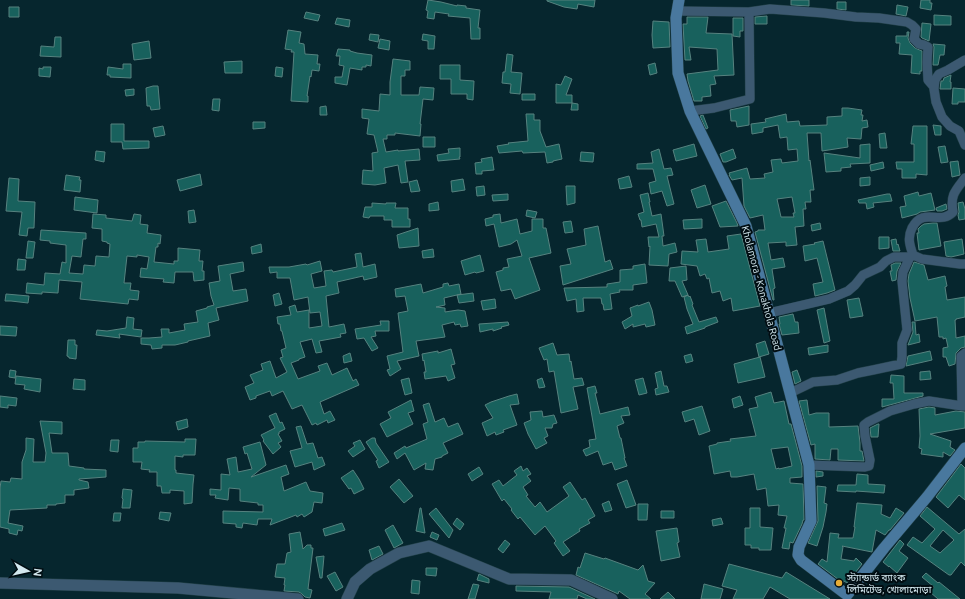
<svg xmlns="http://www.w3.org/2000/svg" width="965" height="599" font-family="Ubuntu,'Noto Sans Bengali',sans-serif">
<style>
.building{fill:#18615d;stroke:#56827f;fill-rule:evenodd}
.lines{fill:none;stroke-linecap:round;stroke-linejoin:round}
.minor-casing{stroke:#234149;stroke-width:10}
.tertiary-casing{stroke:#234149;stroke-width:12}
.secondary-casing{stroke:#234149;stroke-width:12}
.minor{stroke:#3c5971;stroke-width:9}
.tertiary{stroke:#3c5971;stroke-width:11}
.secondary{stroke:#49789e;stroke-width:11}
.poi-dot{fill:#e6ac36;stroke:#010d12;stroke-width:1.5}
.labels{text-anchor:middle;stroke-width:4;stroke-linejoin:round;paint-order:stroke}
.street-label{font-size:10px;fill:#d3e8ef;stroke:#010d12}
.poi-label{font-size:10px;fill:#d3e8ef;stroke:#010d12;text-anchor:start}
</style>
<rect width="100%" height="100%" fill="#06262e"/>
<path class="building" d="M428,0L441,2L457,6V5L466,6V8L480,10L478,28H480V39H471L470,18L448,16L449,14L435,12L434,19L427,18L428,11L426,10Z
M547,0H595L594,7L578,4L577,9L564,7L547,1Z
M791,0H809V6L791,5Z
M921,0H930V3H932L931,10L920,8Z
M837,2H846V10L837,9Z
M897,5L908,7L906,16L896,14Z
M9,7H19V17H9Z
M306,12L320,15L318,21L304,18Z
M934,15L951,16V25H934Z
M767,16V24H755V17Z
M687,17H708L706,33L732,34L734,75L714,76L716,84L710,85L711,96L702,97V101H694L688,81L687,74L718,70L717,49L689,47L691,60H685L683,24H687Z
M337,18L350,20L349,27L335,24Z
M733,18H743V31H740V37L733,36Z
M653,21L669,22L670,47L653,48L652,35Z
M922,23L931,24L929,41L922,38L921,37Z
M288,30L301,32L299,43L304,44L305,54L318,55L317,64H320L319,71L312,70L311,77L310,76L307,96H308V102L291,101L294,52H291L292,50L285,49Z
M907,32H909L908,38L910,43L915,48L922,51V71H920V74L911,73L912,55L899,54L900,43H896V36H907Z
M370,34L379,35L378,42L369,40Z
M423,34L435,36L434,49H428V41L422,40Z
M55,37H61V57L40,56L41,46L54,47Z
M380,39L390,41L389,50L378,48Z
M149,41L151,58L134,60L132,44Z
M933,44L945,45L944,55H940L938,65H933L934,47Z
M338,49L350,50V51L357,53L372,55L371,66L366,65V67H362V70L350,68L347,85L335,83V77H342L344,66L339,65L340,56H336Z
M507,54L513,55L511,72L522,73L520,94L510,93L511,84L502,83L503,72H505Z
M393,59L410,61V70H405V76H401V95H419L420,87L434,88L433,100L423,99L420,124H421L420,136L395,133V135H387V139H383L386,152L398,150V151L419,149L420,160L405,161L408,182L401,183L398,165L384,168L386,183L375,185L362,184L363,170L373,171L372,153L378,152L374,135L367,134L369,119L362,118V109L379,111L380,94L390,95V82Z
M242,61V73H225L224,62Z
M655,63L657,73L650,75L648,65Z
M123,64H131V78L110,77V75H107L108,67L123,69Z
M440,65H460V80L474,81L473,100L467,99V94H451V79H440Z
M43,67H51L50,77L39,76V68L43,69Z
M276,67L283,68L282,77L275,76Z
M951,75L950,82H951V89H940L941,81H943L944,78Z
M565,76L572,79L566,95H572V103H556V84L561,85Z
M153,86H158L160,109L151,110L150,106H147L146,88Z
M953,88L965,89V102H958V104H952Z
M134,89V95L126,96L125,90Z
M522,94H535V100H522Z
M213,99H220L219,111L212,110Z
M572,103L578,104V110H571Z
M326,106L327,115H320V107Z
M749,106V125L737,127L736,121H731L730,110Z
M842,108H848L862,110L861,115H863L862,121L867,120L868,127L862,128L861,139L847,138L848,147L822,151L821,133H807L809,161L810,160L814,190H810L811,202H805L806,209H803L804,226L795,227L797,245L786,246V242L768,243L771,260L783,258L785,267L772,269L775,288L773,289L774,300H773L755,232L758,231V230H765L763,215L750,218L744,206L742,178L732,180L729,175H730L729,173L747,168L750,179L765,178L764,174L773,172L771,160L781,159L782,163L798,161L797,149L788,150L787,137L780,138L778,125L763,128V132L752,134L751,124L766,122L765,119L786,114L787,122L799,121L800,126L827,125V117L842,116ZM792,197L795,213H793L794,217H781L777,199Z
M526,114H534V120H540V131L546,147L559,144L562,159L553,161V162L547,163L545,152L523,153L522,151L499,153L497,146L509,144L508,143L528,141Z
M703,115L708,128L706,129L700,116Z
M253,122H265V128L253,129Z
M111,124H124V141H149V148L123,149L122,142H111Z
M933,125L941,126V135H935Z
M163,126L165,135L155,137L153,128Z
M913,126H927V175L916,174V178H902V169H897L896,162H914V144H911Z
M885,133L887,148H880L879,134Z
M423,137H435V147H423Z
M694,144L697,156L676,161L673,150Z
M870,144V163L850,164L851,167L841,168V171L826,172L824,153L860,158V145Z
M945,146L948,162L941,163L938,147Z
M460,148V157H459L460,159L438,161L437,155L449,153L448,149Z
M659,149L664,169L671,168L673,175L667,176L674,204L667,206L662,191L651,194L649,183L656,181L653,169H637V164L653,163L651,152Z
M733,149L736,158L726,162H723L720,154Z
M96,151L105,152L104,162L95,160Z
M581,152L594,153L593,162L580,161Z
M492,157L494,170L482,171V174H476L475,163L482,162L481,159Z
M958,161L960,175L952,177L950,162Z
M883,162L884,168L871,171L870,165Z
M200,174L202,185L180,191L177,180Z
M66,175L80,177L79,180H81L80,192L64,190Z
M629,176L632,187L620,189L618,179Z
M870,177V185L860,186V178Z
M9,178L19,179L18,201L35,202L34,228H28L27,236L19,235L22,212L6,211Z
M463,179L465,190L452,192L451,181Z
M417,180L420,191L411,192L409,182Z
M705,185L711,204L697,208L691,190Z
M484,186L485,195L477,196L476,187Z
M566,186H575V203L567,205Z
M918,192L919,196L931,193L935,210L920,212L917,214L902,218L900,207L906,206L904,196Z
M648,193L650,202H649L652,216L661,214L664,236H662L663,246L675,243L677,252L669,254L668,266L649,265L650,246L649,247L648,237H659L656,224L642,227L641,220H640L638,214L644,212L640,195Z
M508,194V200L493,201L492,195Z
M887,194H890L892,201L873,203L874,207L867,209L866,203H859L858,200Z
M75,197L98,200L97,213L74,210Z
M726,201L737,223L738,226L720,227L712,206Z
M438,202L439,210L429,211V204Z
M963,202L965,209V219L959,220L958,215L959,212L958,203Z
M372,203L386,204V203H396L395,208H408V219H410V227H392V220H384V216H370L369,218L363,217L365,207H372Z
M946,204L947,209L942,211H937L936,208Z
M194,210L196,222L189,223L188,211Z
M527,210L537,212L535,218L526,216Z
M93,214L106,215V218L132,221L134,214L141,215L140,224L148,225L147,233L161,235L160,244L158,243V247H156L154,262L174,264V261H178V248L200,250L199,261H203L202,271H204V280L194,281L193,272H175L174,283L163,282L164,279L140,277L141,268L147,269L149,257L137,255V257L127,256L124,283H131L130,290L139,291L138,300L129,299L128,304L80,299L82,282L59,280L58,293L42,292V294L26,293L27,283L44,285L45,273L60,274L62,262L66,263V245L50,243V241L40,240L41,230L86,233V239H83L81,257L72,256L69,273L83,274L84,265L95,266L96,256L109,257L110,244L107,243V242L102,241V229L92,228Z
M500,214L501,223L517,219L520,234L532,231V219H543V228H546L551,253L529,258L540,290L515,299L511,289L501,291L496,272L503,270V268L509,267L507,259L522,256L517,240L511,244L499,247L494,224L486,226L485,219L493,217V215Z
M702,219V228L684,229L683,220Z
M571,221L573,232L565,233L563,222Z
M820,223L821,229L812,231L811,225Z
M933,223H937L941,246L919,250L917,233H919L918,229L921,226L924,224Z
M598,226L605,262L610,260L613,269L563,285L560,266L571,264L567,249L586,245L584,229Z
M418,228L419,246L399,248L397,235Z
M741,234L760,306L733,311L731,298L723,301L720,291L712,293L709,278L707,279L705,274L700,276L697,266L681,264L682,251L698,252L696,240L706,239L708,252L729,249L727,236Z
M879,237H889V248L879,249Z
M896,239L897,245L898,244L900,251H893L891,240Z
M962,239L964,254L951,257L946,256L944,242Z
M28,241L35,242L33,258H26Z
M823,241L835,290L827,293L815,296L813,284L823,282L817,258L805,261L803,246L815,244L814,243Z
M261,244L262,252L252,254L251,247Z
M433,249L434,257L423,258L422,251Z
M361,253L363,267L375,264L377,277L364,280L363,276L337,282L339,293L326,296L329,327L344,324L346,333L340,334L341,337L319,341L322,352L316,353L312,339L300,342L305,357L299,359V360L291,363L298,379L320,371L318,366L327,363L332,375L347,368L353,381L356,379L359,385L320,402L324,414L330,411L335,420L328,423L327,420L317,425L316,423L312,425L302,405L292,409L283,391L272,396L270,391L256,396V398L250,400L245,387L254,383L250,375L263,370L261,364L270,361L276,378L287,372L280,358L283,357L281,350L286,348L282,331H281L280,324H278L277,317L291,315L289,307L295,305L297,312L309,310V328L322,326L320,312L310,313L308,297L294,300L290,278H277V272L270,273L269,267H289L306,264L307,265L320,261L322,271L311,274L314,288L326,286L324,271L332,270L333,272L357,267L355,254Z
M480,255L484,271L476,273L475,272L465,275L461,261Z
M18,259L26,260L25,270H17Z
M243,262L244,271L230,274L233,291L246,289L248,301L216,308L219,320L208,323L210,336L188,341V342L175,345H162V348L152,349L151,345L141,344V338H149L162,337L161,329H169V333L185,330L184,324L198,322L196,311L207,308V307L214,305L211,296L209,283L220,281L218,266Z
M914,262L924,265L928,280L945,276L947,286L945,287L947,300L965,297V317L956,319V320H955L956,338L965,336V347L961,348L956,353L955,364L949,366L946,357H943V348L948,347L946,338L943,339V337H939L937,317L915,321L910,298L908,281L909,274Z
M895,263H901L897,271L896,280L892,281L890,271H892L891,265Z
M645,264L647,283L633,285V290H619L620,292L610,294L612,309L604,310L603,304H602L601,298H583L584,311L577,312L576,299L567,301L564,288L607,287V284L620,282V270L633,269V266Z
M686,266L687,280L682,281L688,295L682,297L675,281H669L670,268Z
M448,283L449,286L459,284L461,294L444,298L445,305L436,307L445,308V312L458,310L465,311L468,326L461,327L460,324L455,325L454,322L442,325L445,337L416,341L419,356L397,361L401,369L390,376L387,370L390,369L387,356L403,352L398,313L408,311L405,296L396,297L395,289L421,284L423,293L443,287V284Z
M279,293L282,304L275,306L273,295Z
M473,293L474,301L459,303L457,295Z
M6,294L29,296L28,303L11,301H5Z
M688,295L689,297L690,296L693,304L692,305L699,322L716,317L718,322L705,327V328L687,334L685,327L693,324L687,309L684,297Z
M859,298L863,316L850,318L847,300Z
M495,299L496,308L483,310L481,301Z
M649,302L652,310L655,325L646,327L645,324L633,327V324L625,329L622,322L632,316L630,308L638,305V306Z
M824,308L830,341L824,343L817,310Z
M793,314L795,322H798L799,333L782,335L779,324H780L779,317Z
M127,317L134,318L133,329L142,330L141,337L119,334L120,338L96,335L97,330L107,331L126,328Z
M380,321H389V331H375L376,336L371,337L378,348L372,351L364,338L357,339L355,329L381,325Z
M508,322L509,325L501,327L502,328L493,331V329L480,332L479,324Z
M912,322H915L916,335L919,334L920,342L908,345L913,332Z
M0,326L17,327L16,336L0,335Z
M68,340H75V345H77L76,359L69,358V357L67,356Z
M765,341L769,354L759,357L756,344Z
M553,343L557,355L569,354L570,362L571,361L574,379L582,378L584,385L573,387L578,409L561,413L554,371L549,372L547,359L544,360L539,348Z
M828,345V352L809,355L808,348Z
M451,349L455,364L451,365L455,378L448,381L446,376L425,379L424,372H426L424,360L423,361L422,354L438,351V353Z
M930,351L932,360L906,366L908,356Z
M350,353L352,361L344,363L343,356Z
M691,354L693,361L686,363L684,356Z
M760,357L765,377L738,383L734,364Z
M10,370L16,371L15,378L9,377Z
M797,370L801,381L795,384L792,372Z
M661,371L664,386H667L669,392L656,395L655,389L658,388L655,373Z
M930,371L931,379L920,380V372Z
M891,375L904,376V393H923V396L882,407V399H894L893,383H890Z
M16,376L41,379L40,392L24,389L25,385L15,384Z
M409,378L412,393L405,395L401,380Z
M542,378L545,387L539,388L537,380Z
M643,378L647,393L639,395L635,380Z
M74,379L85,380V390L73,389Z
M595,386L597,393H595L600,414L628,407L630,415L621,416L624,423L617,426L620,438H621L625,458H624L627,466L615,470L612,462L603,465L598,451L586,456L583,450L590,447L589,440L596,439L587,388Z
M771,392L774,403L784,401L789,424H791L802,466V477L790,478V483L803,484L804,520H803L802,524L793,543L790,542L789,549L782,548L786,528H784L787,516L778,515L779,505L768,506L766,488L757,490L754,474L737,477H731L730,471L714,474L709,446L717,444V443L731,441L730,439L756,436L749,409L758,407L755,397ZM788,447L792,466L779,469V468L776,469L771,449Z
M517,394L519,404L510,405L517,425L503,430L504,432L496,435L495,432L487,436L482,423L493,418L485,405L491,402L509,396Z
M0,396L17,398L16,406L8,405V408L0,407Z
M740,396L743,405L734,408L732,399Z
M411,400L414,411L408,413L413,424L387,437L380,424L391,418L388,412Z
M807,400L809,415L816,413H829V427L858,426L860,443V451H862L864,461L838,460V449H831L830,460L815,459V444L811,445L799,401Z
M429,403L435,422L444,418L448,427L458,423L463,434L443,443L448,453L442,456V457L435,459L433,470L425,469L426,463L414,470L405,453L397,459L394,453L405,446L406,448L427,439L423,424L428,422L423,405Z
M702,406L710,431L699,435L694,419L685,422L682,412Z
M929,407L935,408V415L956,411L965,412V428L930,434L951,441L950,447L955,450L950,456L943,452V457L921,454L922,449L919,448L920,436L919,409Z
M542,411L543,417L554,415L557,423L553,424L552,428H545L548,436L544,438L547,443L536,449L528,434L524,423L531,420L530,412Z
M276,413L280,423L282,422L285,429L279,432V434H278L282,441L278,443L281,447L273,454L263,441L264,440L261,435L275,428L269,416Z
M187,419L188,427L178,430L176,422Z
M40,421L62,422V434L49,433L52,453H68L69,466L84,468V469L106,470V477L79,479V480L88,482L89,488L74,490V495H65V503L56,504V505H47V508L10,510L8,523L23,526L22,531L18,530L17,535L9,533V529L0,527V488L1,481L10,482L11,478L22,479V462L26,450V438L34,439L33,462H45L46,453Z
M878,424H879L878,437H871L870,428Z
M301,426L307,444L313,443L318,458L322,457L325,465L314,470L312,462L295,467L290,451L302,448L296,427Z
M372,438H375L376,443L389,462L379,468L376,461L378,460L366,442Z
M185,439H196L195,455H183V457L175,456V470H176V473L194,475L193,484L192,503L184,504V491L170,490V493H162L161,486H157V472H149L150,470L141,469L142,462H133V448H138V442H145V441L185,442Z
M111,440H119L118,452L110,451Z
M360,440L365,449L353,457L348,451L355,446L353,443Z
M260,442L266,465L251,477L286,465L289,474L281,477L284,491L306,482L310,491L323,493L322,503L314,502L312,512L304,517L302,514L297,517L296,515L270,525L272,519H258L257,525L243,523L242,528L236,527V524L223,523V511L263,512V505H258V503L240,501V489L229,488L228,500L215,498L216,495H210V489L221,490V474L230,475L227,459L236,457L238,472L252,469L247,453L245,454L243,447Z
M961,464L965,468V500L959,495L948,508L936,497Z
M521,466L523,471L527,468L531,474L527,476L531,481L523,487L528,495L526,496L535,507L540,502L547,512L569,496L563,487L570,482L582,500L585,498L595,516L588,520L590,523L579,529L580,531L563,542L570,551L563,556L554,543L556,541L545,526L535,535L520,517L518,519L511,510L512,509L504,499L502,501L492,484L499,480L503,486L517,475L514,471Z
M479,467L483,474L472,481L468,474Z
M353,470L359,479L364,489L354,494L351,488L349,489L341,478Z
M816,471L823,472V476L816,477Z
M857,474L868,475V484L885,485L884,493L856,491V492L837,491L838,485H856Z
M399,479L413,496L404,503L390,487Z
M627,480L636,505L626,508L617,484Z
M817,486L826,487L824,503L827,504L826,512L823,527L817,546L808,543L818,521Z
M123,489L132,490L130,508H122L123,499L122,498Z
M609,501L612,510L605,512L602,504Z
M857,503L882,505L881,514L890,518L896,508L904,513L890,530H889L885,535L876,530L872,552L842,546L843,547L841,559L854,561L856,558L862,564L847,583L844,581L843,583L818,564L822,559L827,562L830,533L839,534L838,538H853L855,527H854Z
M638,504H648L647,520H638Z
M927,507L959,534L965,529V566L961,562L951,575H949L907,545L913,537L922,543L935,529L920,516ZM943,530L954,540L940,553L930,546Z
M420,508H421L425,533L416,531Z
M436,508L453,530L449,538L429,514Z
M750,508H760V527L773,528L771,550H759V548H751V545H745V528H750Z
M661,511H674V518H661Z
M160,512L171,513L169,521L159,519Z
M114,513H121L120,521H113Z
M457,518L464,524L460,530L453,524Z
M721,518L723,524L713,526L712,520Z
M342,523L345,530L325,536L323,529Z
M393,525L403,543L394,548L385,530Z
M677,528L679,542L677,543L680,557L661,561L656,531Z
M300,532L303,549L307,545H311V548H313L308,589L312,590L310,598L305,597L302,594L299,592L284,591L285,585H284L285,578L275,577L277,564H285L287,553L291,552L289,534Z
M432,532L439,535L437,540L430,537Z
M505,540L510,544L503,553L498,549Z
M900,540L904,544L899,551L908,558L897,573L889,566V567L883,562Z
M379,546L383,554L372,560L369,550Z
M585,553L604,559L605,558L638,570L643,565L648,581L655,583L645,594L651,599H630L619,591L618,594L616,593L576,575L578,567L580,568Z
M324,556L322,578H320L316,557Z
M729,564L782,578L786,572L830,599H790L770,587L763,599H733L737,590L722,586Z
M426,568H437L436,576L426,575Z
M335,572L343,587L336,591L327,576Z
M926,573L938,583L939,582L960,599H938L930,592L934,587L922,577Z
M479,574L489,579V583L477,580Z
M412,580L420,581L419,594L411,593Z
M473,584L479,585L475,599H468Z
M704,584L723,589L720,599H701Z
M516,586L569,587L595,599H587L578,595L577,599H549L551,592L516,591Z
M668,592L675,599H660Z"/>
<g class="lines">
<defs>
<path id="minor" d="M677,11L749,12L750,99L714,108L690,111
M749,12L770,9L824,13L856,17L879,18L907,22L912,25L916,29L914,39L919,44L924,45L928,47L927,62L928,80L934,87
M965,60L948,70L939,74L935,80L934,89L936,102L942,117L950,126L959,131L965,145
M913,255L922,259L960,264H965
M769,313L829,299L848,291L855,285L863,275L880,267L886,261L894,257H910L913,255C910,246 907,238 912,228C924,206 940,226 953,212C950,195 955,191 965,178
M965,353L961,356L962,406H965
M790,393L813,382L837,380L858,373L873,370L901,364L902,357V343L907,330L902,281L903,272L910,257
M809,465L865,467L869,466L870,460L865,436L864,425L868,422L890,411L914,404L929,401L962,406"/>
<path id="tertiary" d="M0,583L178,588L298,599
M347,599L355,582L370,569L399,553L429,546L509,579L571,580L612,599"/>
<path id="secondary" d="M679,0L676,18L678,73L690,111L746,226L809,465L811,521L799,547L798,555L801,560L847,595L884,548L927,497L965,448"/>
</defs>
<use href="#minor" class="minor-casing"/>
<use href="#tertiary" class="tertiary-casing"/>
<use href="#secondary" class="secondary-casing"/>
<use href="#minor" class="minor"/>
<use href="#tertiary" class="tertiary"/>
<use href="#secondary" class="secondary"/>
</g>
<circle class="poi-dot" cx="839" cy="583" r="4"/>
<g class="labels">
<g class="street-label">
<text transform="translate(762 288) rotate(75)" y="4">Kholamora - Konakhola Road</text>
</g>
<g class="poi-label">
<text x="847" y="581">স্ট্যান্ডার্ড ব্যাংক<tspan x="847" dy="12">লিমিটেড, খোলামোড়া</tspan></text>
</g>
</g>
<g transform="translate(28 571) rotate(98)" stroke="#010d12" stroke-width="3" paint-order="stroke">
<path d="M0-3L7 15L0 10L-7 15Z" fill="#d3e8ef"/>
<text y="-6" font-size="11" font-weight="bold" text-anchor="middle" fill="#d3e8ef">N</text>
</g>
</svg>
